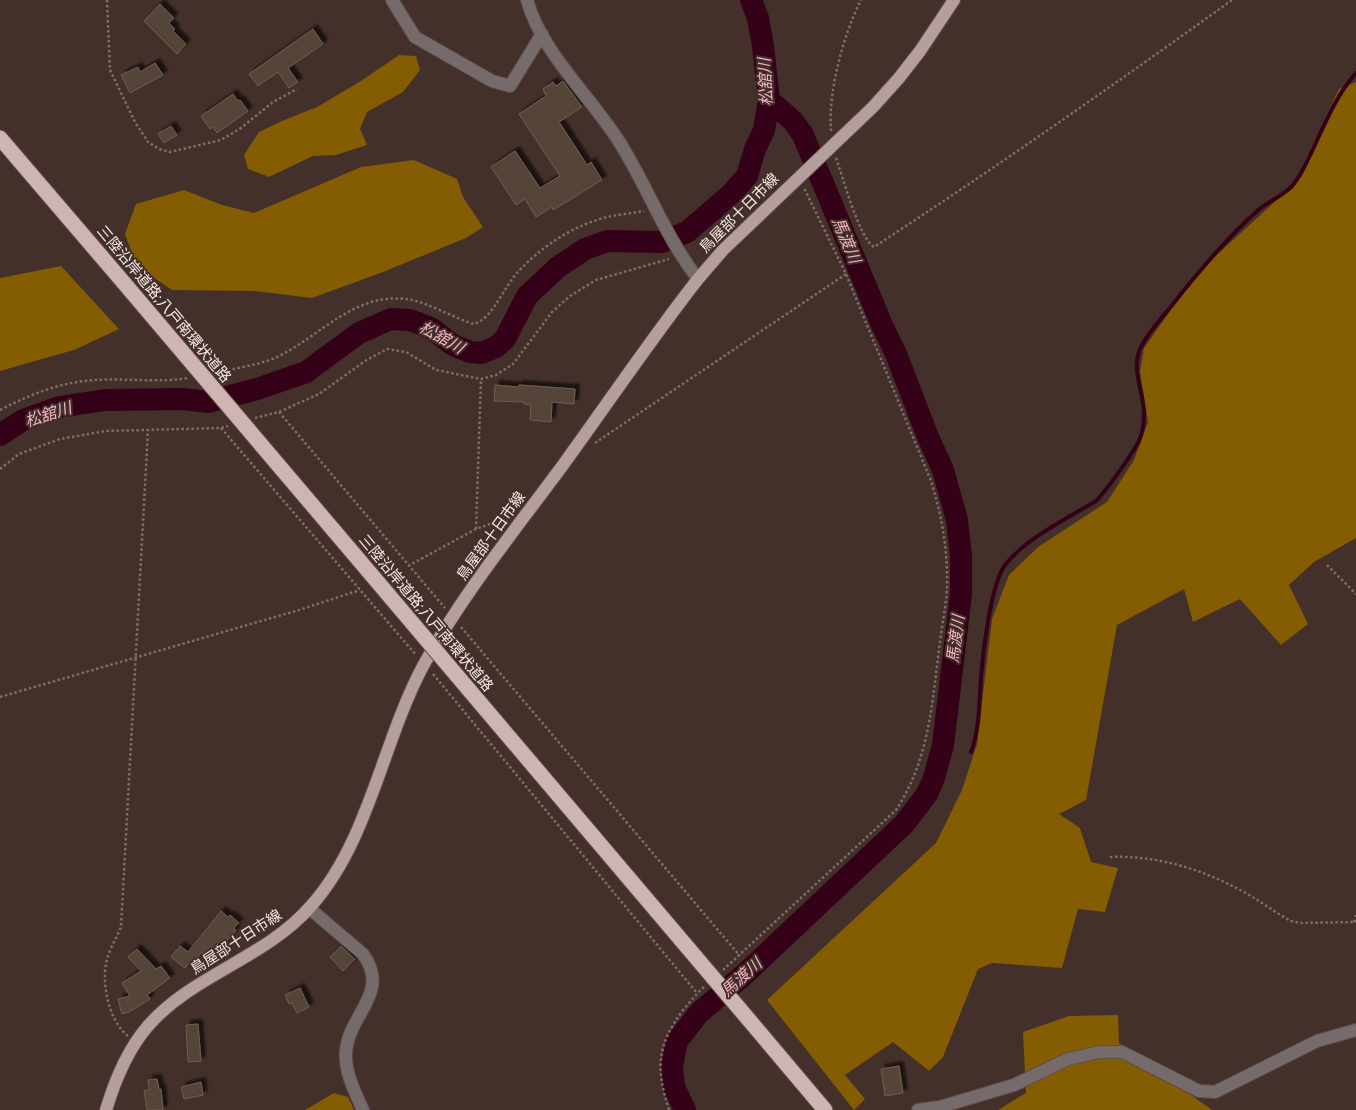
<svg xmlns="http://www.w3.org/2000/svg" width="1356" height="1110" font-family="Figtree,'Noto Sans JP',sans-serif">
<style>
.forest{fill:#845c01}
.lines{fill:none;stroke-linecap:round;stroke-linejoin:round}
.stream{stroke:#340118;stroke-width:4}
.river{stroke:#340118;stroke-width:22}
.building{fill:#544437;stroke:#6f5e51;filter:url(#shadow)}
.minor-casing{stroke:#604e48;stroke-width:14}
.major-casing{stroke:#604e48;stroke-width:14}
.highway-casing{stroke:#604e48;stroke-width:17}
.path{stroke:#7f6e68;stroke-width:2.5;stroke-dasharray:2.5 2.5;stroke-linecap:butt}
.minor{stroke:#766b6b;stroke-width:12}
.major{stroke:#b59f9e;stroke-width:12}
.highway{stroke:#ceb4b3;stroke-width:15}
.highway-bridge-casing{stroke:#604e48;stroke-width:17;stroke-linecap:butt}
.highway-bridge{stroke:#ceb4b3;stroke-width:15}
.labels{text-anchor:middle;stroke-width:4;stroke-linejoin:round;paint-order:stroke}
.street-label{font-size:15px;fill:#f6e9e5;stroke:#43302a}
.water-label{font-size:16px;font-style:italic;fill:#f6b4c7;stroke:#43302a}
</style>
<defs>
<filter id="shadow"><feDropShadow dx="4.5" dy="-4.5" stdDeviation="1" flood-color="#0009"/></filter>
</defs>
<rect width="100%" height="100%" fill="#43302a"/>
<path class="forest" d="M399,55L416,56L420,70L403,92L367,112L360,129L367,145L336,155L313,156L269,177L248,169L244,155L259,132L282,121L317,107L361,81Z
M1356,82V538L1314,562L1289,585L1308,624L1281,645L1240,599L1193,622L1184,589L1117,625L1086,800L1059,814L1080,828L1091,862L1118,868L1105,912L1078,909L1062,968L992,963L978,969L943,1057L929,1071L893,1042L845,1075L865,1099L854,1110L767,1000L936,843L962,790L977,744L992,619L1009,575L1038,547L1107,502L1134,460L1148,422L1140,372L1144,348L1196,274L1294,184L1339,89Z
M414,160L457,179L463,197L483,227L466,238L383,272L312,298L255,291L172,290L137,266L125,234L136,204L184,190L222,205L254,213L361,167Z
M61,266L119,329L74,350L0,371V278Z
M1118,1015L1119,1043L1212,1110H998L1026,1093L1023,1032L1069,1016Z
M334,1093L348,1097L354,1110H305Z"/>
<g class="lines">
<path class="stream" d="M971,752C980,728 979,702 981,677C983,651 991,584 1005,565C1025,539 1068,518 1096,501C1109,487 1128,460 1138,443C1142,435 1144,423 1144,414C1144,392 1130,368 1141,347C1149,331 1162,318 1173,304C1199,271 1225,240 1256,212C1267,201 1283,197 1293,185C1302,174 1307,161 1313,149C1325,123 1337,94 1356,73"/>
<path class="river" d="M0,435L23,420L59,407L105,400L183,399L208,402L257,389L306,372L359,333L391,319L410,320L431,328L453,345L470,352L481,353L496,347L505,339L527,296L558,267L585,249L607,241L662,242L687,232L731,194L747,176L755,149L764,130L769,100L763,46L758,18L751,0
M685,1110L674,1087L672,1066L677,1041L699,1013L746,973L904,824L927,794L934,778L943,745L961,594V556L957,520L943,470L928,437L896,354L882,325L803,135L793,121L769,100"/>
</g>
<path class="building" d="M160,4L174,18L169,23L175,29L173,31L186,44L177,54L144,21Z
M313,29L323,44L288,68L298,82L289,88L278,72L258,86L249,74Z
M155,63L163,75L130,93L121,75L138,67L140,72Z
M563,81L582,107L559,122L587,165L591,162L602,180L553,210L552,207L536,217L525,199L516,205L491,167L515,151L540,188L560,176L519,114L546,96L543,89L553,82L556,86Z
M233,94L238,101L240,100L248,111L217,133L213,127L210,129L201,116Z
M171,126L177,135L164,143L158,134Z
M495,385L518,387L519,385L575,389L574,404L552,402L551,422L530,420L531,405L524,404V402L494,401Z
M221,911L228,917L230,915L239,923L234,928L236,930L221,948L223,950L214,962L202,952L191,964L189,963L185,968L171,957L180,946L188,952Z
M341,946L355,959L343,971L330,957Z
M137,949L156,969L161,966L170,978L147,995L150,999L129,1012L122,1014L118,999L130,996L122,983L141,971L128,957Z
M300,988L309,1007L297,1013L292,1003L289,1004L285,995Z
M198,1024L201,1061L188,1062L186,1025Z
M899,1066L903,1093L885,1096L881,1069Z
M157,1079L159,1089H161L163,1110H147L144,1091L149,1090L148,1080Z
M201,1082L203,1095L184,1099L181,1087Z"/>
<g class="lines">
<defs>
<path id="minor" d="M392,0L415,37L492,81L510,86L542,34
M527,0C541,52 592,98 620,143C648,188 666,238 698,279
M309,908L363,954C391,993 349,1014 346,1051C344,1071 355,1092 363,1110
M918,1110L940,1107L1014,1085L1068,1059L1100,1052H1122L1199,1091L1215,1092L1317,1041L1356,1030"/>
<path id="major" d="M106,1110C115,1080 127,1050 148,1026C192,975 266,958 311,906C369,841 382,743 423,666C462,595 515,530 563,465C608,403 651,339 698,279L723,250L873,107L899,78L920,51L954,0"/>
<path id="highway" d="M0,138L124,283
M755,1027L825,1110"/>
</defs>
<use href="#minor" class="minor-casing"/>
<use href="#major" class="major-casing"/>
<use href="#highway" class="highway-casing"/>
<path class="path" d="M107,0L110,70L135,122L148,142L159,149L170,152L221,140L241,128L273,102L297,89
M831,131C828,91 843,36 861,0
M836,158C843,177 859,238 874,247C995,168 1114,85 1232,0
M218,372C237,368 259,365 277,357C321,336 353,293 406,299C426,301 453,318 474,324C493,318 503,288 518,272C537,251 566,230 594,221C610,215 628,214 644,211
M0,410C31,394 61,382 95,380C126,378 158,383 188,378
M279,412L445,608
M255,418L279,412L319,394L365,361L387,349L406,352L436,370L481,379L496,375L513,364L552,312L570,296L596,280L669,259
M221,428L416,655
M595,443L846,274
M0,469L19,454L60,439L106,431L221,428L228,426
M476,529L481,379
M1327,565L1356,594
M408,566L476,529L504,519L508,520
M461,627L740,956
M433,674L697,993
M0,697L299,610L360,590
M1110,857C1156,855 1202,869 1242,891C1259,900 1274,912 1291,921L1300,923L1356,922
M1354,922L1356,915
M723,970L896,810C930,758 932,702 940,642C942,622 948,599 947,578C947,545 941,513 931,481L846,274L804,188
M128,1036C109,1021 102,986 106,964C108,951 116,939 121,927L148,430
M669,1110C656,1068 656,1047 683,1010C690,1002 696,994 704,987"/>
<use href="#minor" class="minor"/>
<use href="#major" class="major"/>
<use href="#highway" class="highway"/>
<defs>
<path id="highway-bridge" d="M124,283L755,1027"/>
</defs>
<use href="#highway-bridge" class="highway-bridge-casing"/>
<use href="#highway-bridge" class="highway-bridge"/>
</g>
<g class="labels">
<g class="street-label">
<text transform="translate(739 213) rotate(-45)" y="5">鳥屋部十日市線</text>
<text transform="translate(164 304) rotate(50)" y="5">三陸沿岸道路;八戸南環状道路</text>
<text transform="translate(491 536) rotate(-54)" y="5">鳥屋部十日市線</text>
<text transform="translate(426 613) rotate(50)" y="5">三陸沿岸道路;八戸南環状道路</text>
<text transform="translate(236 942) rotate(-33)" y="5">鳥屋部十日市線</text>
</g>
<g class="water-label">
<text transform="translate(765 82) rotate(-93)" y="6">松舘川</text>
<text transform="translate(847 240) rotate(67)" y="6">馬渡川</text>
<text transform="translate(442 337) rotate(29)" y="6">松舘川</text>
<text transform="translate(48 414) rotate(-18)" y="6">松舘川</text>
<text transform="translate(955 639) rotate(-83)" y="6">馬渡川</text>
<text transform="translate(741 977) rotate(-42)" y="6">馬渡川</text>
</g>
</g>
</svg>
